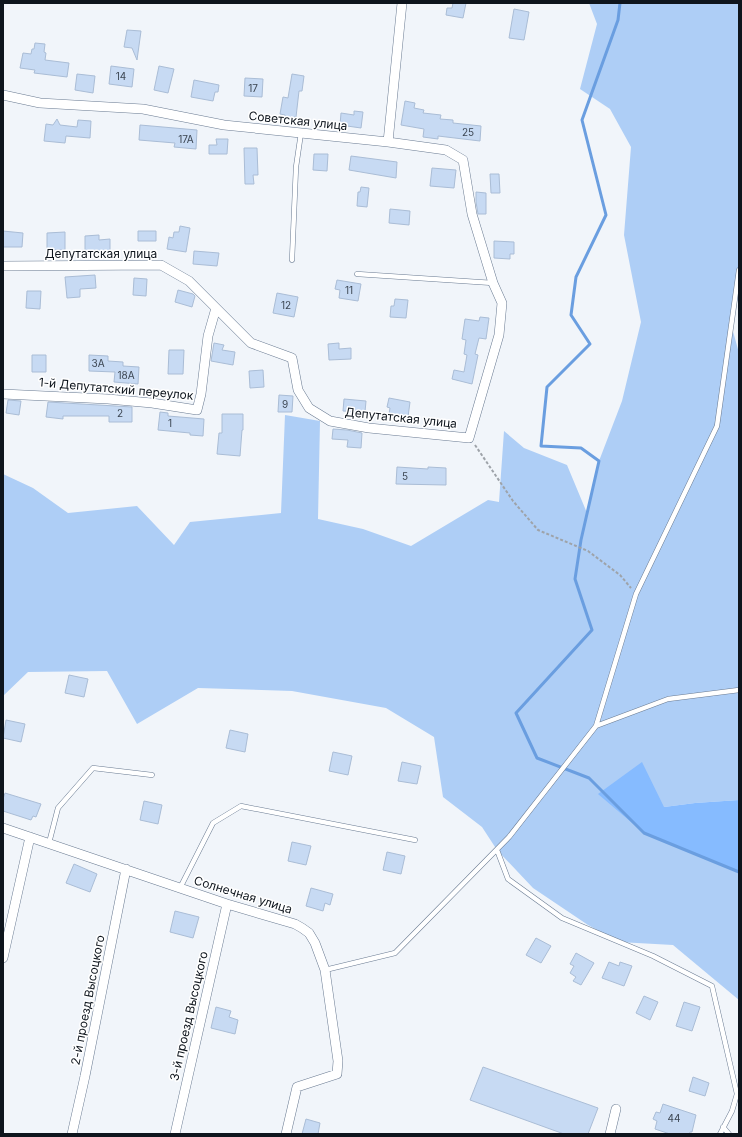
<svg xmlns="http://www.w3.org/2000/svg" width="742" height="1137" font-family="Inter,sans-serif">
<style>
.green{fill:#aecef6}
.forest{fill:#86bbff}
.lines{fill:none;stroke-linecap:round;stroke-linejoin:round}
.stream{stroke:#6a9ee0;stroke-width:3}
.building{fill:#c7daf3;stroke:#aabdd6}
.service-casing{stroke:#6a7b92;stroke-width:5.5}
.minor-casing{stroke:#6a7b92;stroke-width:10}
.path{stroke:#9ea3a9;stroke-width:2;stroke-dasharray:3 2;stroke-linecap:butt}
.service{stroke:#fff;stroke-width:4.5}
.minor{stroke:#fff;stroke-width:9}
.labels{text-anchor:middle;stroke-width:3;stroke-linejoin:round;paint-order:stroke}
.number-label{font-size:10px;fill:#3c4652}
.street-label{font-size:12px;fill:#0e151d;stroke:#fff}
</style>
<rect width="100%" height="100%" fill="#f1f5fa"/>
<path class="green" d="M589,3H739V294L731,324L739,353V800L695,803L664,807L644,833L739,872V1000L673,945L619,942L588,925L533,888L497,850L482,827L443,797L434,737L386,708L292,691L198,688L137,724L107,671L28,672L3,696V474L33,488L68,513L137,506L174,545L190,522L281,513L285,415L320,421L318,519L363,529L411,546L488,500L499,502L504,431L524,448L567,465L587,513L599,461L622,401L641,322L624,235L631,147L610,109L580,89L597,24Z"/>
<path class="forest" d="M642,762L664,807L695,803L739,800V872L644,833L598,794Z"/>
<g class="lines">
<path class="stream" d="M620,3L618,20L582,120L606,215L576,277L571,315L590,344L547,387L541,446L581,448L599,461L581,540L575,579L592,630L516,713L537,758L589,778L644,833L739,872"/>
</g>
<path class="building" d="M453,3H466L463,18L446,15L447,8H452Z
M514,9L529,12L524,40L509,38Z
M127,30L141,31L137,60L132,48L124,47Z
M35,43L45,44L44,52L46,53L45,60L69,63L67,77L34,73L35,70L20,68L23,53L31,54L32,49H34Z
M111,66L134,69L132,87L109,84Z
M159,66L174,69L168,93L154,90Z
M77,74L95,76L93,93L75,90Z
M292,74L304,76L302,91H299L296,117H294V120L284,119L285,115L280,114L283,97L288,98Z
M245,78L263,79L262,97L244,96Z
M194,80L219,85L218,92H215L213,101L191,97Z
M405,101L415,103L414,108L424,110L423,113L441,115L440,119L453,120V123L481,126L480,141L438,136V139L423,137L424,129L401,125Z
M354,111L363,112L361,128L340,125L341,113L354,115Z
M57,119L60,125L77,127L78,120L91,121L90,138L66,136L65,143L44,141L46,124L53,125Z
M140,125L197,130L196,149L174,147L175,143L139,140Z
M216,139H228L227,154H209V145H217Z
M244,148H257L258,175H253L254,184H245Z
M314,154H328L327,171L313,170Z
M351,156L397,162L396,178L349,170Z
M432,168L456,170L454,188L430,186Z
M490,174H499L500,193H491Z
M361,187L369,188L367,207L357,206L358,192H360Z
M476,192L486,193V214H478L476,202Z
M390,209L410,211L409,225L389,223Z
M180,226L190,228L186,252L167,249L169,237L173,238L174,232H179Z
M3,231L23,233L22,247H3Z
M138,231H156V241H138Z
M65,232V250H47V233Z
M99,235V240L110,239V252L85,253V236Z
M494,241L514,242V254H510V259L494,258Z
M194,251L219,253L217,266L193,264Z
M95,275L96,288L80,289V297L67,298L65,277Z
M134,278L147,279L146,296L133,295Z
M337,280L361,284L358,301L339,298L340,290L335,289Z
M178,290L193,294L195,296L192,307L175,302Z
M27,291H41L40,309L26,308Z
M277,293L298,297L294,317L273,313Z
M395,299L408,300L406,318L390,317L391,306H394Z
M480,317L489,318L486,339L479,338L475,354L478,355L472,384L452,379L454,370L464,372L467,355L464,354L466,340L462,339L465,319L479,321Z
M214,343L224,345L222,350L235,352L233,365L211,361Z
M339,343V349L351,348V359L329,360L328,344Z
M169,350H184L183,374H168Z
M32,355H46V372H32Z
M89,355L108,356V361L123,362V366L139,367L138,384L114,382L115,372L89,371Z
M263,370L264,387L250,388L249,371Z
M279,395L293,396L292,412H278Z
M389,398L410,402L408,417L389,414L390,408L387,407Z
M344,399L366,401L365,412L343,411Z
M8,400L21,401L19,415L6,413Z
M48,402L132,407V422H109V416H63V419L46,417Z
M160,412L168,413V416L204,419L203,436L190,435V433L158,430Z
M222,414H243V430H242L240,456L217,454L219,433H222Z
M333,429L347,430L362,433L361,448L347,447L348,440L332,439Z
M397,467L428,469V467L446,468V485L396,484Z
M69,675L88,679L84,697L65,693Z
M6,720L25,724L21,742L3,738Z
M230,730L248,734L245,752L226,748Z
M333,752L352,756L348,775L329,771Z
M402,762L421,766L417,784L398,781Z
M5,793L41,804L36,817L33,816L31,820L3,811V799Z
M144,801L162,805L158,824L140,820Z
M292,842L311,846L306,865L288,861Z
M387,852L405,856L401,874L383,870Z
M74,864L97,874L90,892L66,883Z
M311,888L333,894L330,905L325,903L323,911L306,906Z
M175,911L199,917L193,938L170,932Z
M536,938L551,946L541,963L526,955Z
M576,953L594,963L581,985L573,981L576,977L570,973L574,966L570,964Z
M609,962L619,966L620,962L632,966L624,986L602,978Z
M644,996L658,1002L650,1020L636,1013Z
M684,1002L700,1007L692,1031L676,1026Z
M216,1007L231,1011L229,1017L238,1020L235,1034L211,1028Z
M483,1067L598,1108L588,1134H564L470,1100Z
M693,1077L709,1083L705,1096L689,1091Z
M663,1104L696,1115L692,1132H690L689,1134H670L655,1129L657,1121L653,1119L656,1112L660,1113Z
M306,1119L320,1123L318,1134H302Z"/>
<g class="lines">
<defs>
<path id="service" d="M292,260L296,167L301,133
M357,274L493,283
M596,726L668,699L739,690
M49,843L58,808L93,768L152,775
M497,850L508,879L562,918L653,956L712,986L737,1094L732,1111L720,1134
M180,888L213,823L241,806L415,840
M325,970L395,953L509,837L596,726L636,594L717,426L739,270
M723,1127L729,1134"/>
<path id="minor" d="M3,95L40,103L143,109L224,125L388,142L446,150L463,160L472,214L493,283L502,303L499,335L469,438L369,428L330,421L309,408L298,390L292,358L251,343L189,281L161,265L3,266
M388,142L402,3
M3,394L108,399L152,403L197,410L201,394L208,336L216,308
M3,828L227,904L295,924L302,928L309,933L315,943L325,970L338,1061L337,1074L297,1087L286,1134
M3,958L30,837
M72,1134L85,1076L126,869
M175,1134L227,904
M610,1134L616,1109"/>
</defs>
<use href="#service" class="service-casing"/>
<use href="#minor" class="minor-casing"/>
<path class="path" d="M475,445L513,501L538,530L588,551L620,575L631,588"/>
<use href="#service" class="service"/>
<use href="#minor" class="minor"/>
</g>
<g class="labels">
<g class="number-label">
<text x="121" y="80">14</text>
<text x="253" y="92">17</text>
<text x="468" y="136">25</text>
<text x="186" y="143">17А</text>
<text x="349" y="294">11</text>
<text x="286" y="309">12</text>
<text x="98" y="367">3А</text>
<text x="126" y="379">18А</text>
<text x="285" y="408">9</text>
<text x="120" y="417">2</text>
<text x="170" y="427">1</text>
<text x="405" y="480">5</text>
<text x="674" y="1122">44</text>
</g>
<g class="street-label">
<text transform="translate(298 121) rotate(6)" y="4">Советская улица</text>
<text x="101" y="258">Депутатская улица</text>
<text transform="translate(116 389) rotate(5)" y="4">1-й Депутатский переулок</text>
<text transform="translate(401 418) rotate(6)" y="4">Депутатская улица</text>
<text transform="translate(243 895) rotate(17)" y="4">Солнечная улица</text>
<text transform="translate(88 1000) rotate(-79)" y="4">2-й проезд Высоцкого</text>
<text transform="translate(189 1016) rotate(-77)" y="4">3-й проезд Высоцкого</text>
</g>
</g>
<rect width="742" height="1137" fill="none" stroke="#0e151d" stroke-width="8"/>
</svg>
